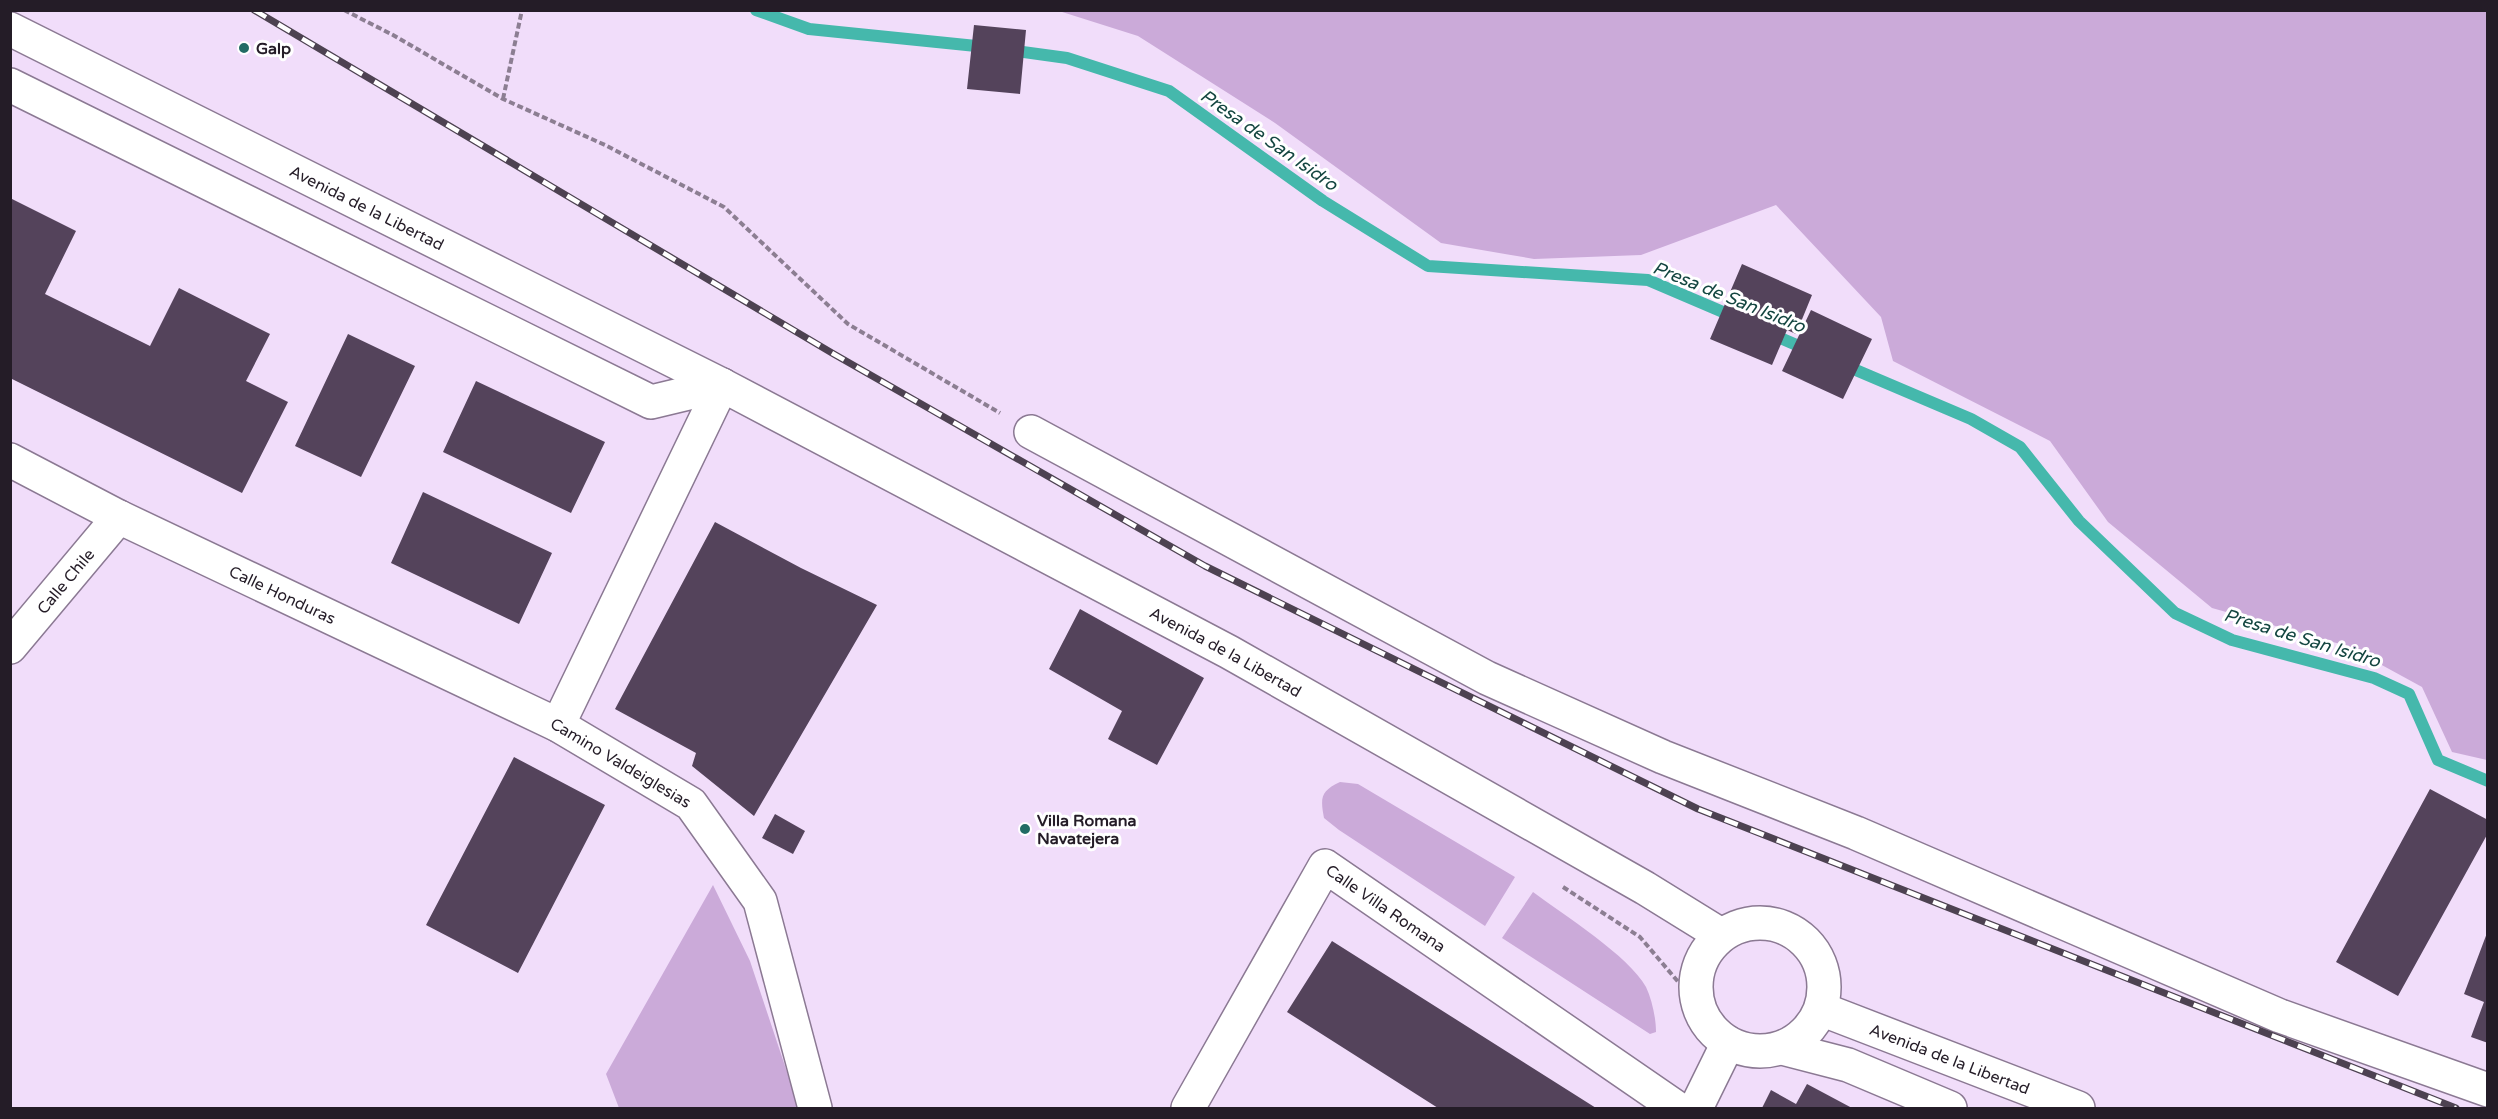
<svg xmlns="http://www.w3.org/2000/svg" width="2498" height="1119" font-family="'Varela Round',sans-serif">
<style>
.green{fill:#cbaad9}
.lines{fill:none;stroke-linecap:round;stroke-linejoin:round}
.stream{stroke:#45b8ac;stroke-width:12}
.building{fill:#54435b}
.minor-casing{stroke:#8b7993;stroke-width:36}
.major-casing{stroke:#8b7993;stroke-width:36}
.path{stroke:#8c7e92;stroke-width:4;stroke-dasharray:6 3;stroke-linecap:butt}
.minor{stroke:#fff;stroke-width:33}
.major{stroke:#fff;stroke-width:33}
.rail-casing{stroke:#4d4251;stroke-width:7}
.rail{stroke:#fff;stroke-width:4.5;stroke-dasharray:14;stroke-linecap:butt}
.poi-dot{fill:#226c65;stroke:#fff;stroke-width:2}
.labels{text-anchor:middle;stroke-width:6;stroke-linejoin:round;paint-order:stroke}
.poi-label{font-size:16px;font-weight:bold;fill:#241c27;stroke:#fff;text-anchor:start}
.street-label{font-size:16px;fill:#241c27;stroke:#fff}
.water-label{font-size:18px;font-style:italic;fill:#144641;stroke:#fff}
</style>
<rect width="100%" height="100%" fill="#f1ddfa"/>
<path class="green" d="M1059,11H2487V760L2452,752L2422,687L2347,646L2212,608L2108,522L2050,441L1893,361L1881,317L1776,205L1641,255L1534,259L1441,243L1275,123L1138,36Z
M1340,782L1358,784L1515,877L1485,926L1339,830L1324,818C1320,797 1321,791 1340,782Z
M713,885L750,961L799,1108H619L606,1074Z
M1533,892C1564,915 1629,956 1646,987C1652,1000 1656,1018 1656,1032L1650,1034L1502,938Z"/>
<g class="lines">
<path class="stream" d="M756,10L809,29L986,47
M1009,50L1067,58L1169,91L1323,201L1428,266L1648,280L1737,318
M1769,333L1808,350
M1844,365L1971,419L2020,447L2079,521L2175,613L2232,640L2374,678L2409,694L2438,760L2488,781"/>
</g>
<path class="building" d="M974,25L1026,30L1020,94L967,89Z
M10,198L76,231L45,294L150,346L179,288L270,334L246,381L288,402L242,493L10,378Z
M1742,264L1812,295L1796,334L1787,330L1772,365L1710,339Z
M1811,310L1872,339L1843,399L1782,371Z
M348,334L415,366L361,477L295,446Z
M476,381L605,442L571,513L443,452Z
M423,492L552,553L519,624L391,563Z
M715,522L801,568L877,605L754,816L692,766L696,753L615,709Z
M1080,609L1204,678L1157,765L1108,739L1122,711L1049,669Z
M514,757L605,805L518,973L426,925Z
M2430,789L2488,820V833L2398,996L2336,962Z
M775,814L805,831L793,854L762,838Z
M2487,933H2488V1043L2471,1037L2484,1002L2464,994Z
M1332,941L1596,1108H1438L1287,1012Z
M1807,1084L1852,1108H1762L1771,1090L1796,1104Z"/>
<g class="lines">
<defs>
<g id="minor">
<path d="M10,85L651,402L722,385"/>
<path d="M1031,432L1487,678L1663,757L1856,833L2280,1016L2488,1090"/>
<path id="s1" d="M10,460L119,517L558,725L691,804L760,901L815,1108"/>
<path id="s2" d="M10,647L119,517"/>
<path d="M558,725L722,385"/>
<path d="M1782,1048L1848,1065L1950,1108"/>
<path id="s3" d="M1188,1108L1325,866L1677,1108"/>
<path d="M1696,1108L1728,1043"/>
</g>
<g id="major">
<path id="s4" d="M10,29L722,385L1229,652L1645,888L1721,935"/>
<circle cx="1760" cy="987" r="64"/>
<path id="s5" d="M1821,1009L2078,1108"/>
</g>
</defs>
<use href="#minor" class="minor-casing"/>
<use href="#major" class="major-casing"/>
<path class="path" d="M344,10L393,35L503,99L605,145L724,207L848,324L1000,413
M503,99L522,10
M1563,887L1640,937L1697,1004"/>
<use href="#minor" class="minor"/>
<use href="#major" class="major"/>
<defs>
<path id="rail" d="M254,10L832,353L1205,566L1698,809L2456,1108"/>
</defs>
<use href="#rail" class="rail-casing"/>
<use href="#rail" class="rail"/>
</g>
<g class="poi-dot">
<circle cx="244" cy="48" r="6"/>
<circle cx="1025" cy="829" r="6"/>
</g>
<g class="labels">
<g class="poi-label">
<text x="256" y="54">Galp</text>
<text x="1037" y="826">Villa Romana<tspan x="1037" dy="18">Navatejera</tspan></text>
</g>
<g class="street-label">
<text dy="6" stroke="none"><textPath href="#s4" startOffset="399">Avenida de la Libertad</textPath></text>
<text dy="6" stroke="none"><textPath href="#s2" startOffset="86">Calle Chile</textPath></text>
<text dy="6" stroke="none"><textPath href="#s1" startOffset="304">Calle Honduras</textPath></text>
<text dy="6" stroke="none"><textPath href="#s4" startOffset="1366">Avenida de la Libertad</textPath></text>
<text dy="6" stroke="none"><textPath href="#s1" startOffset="682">Camino Valdeiglesias</textPath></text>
<text dy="6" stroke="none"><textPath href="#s3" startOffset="352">Calle Villa Romana</textPath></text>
<text dy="6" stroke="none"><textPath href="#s5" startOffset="138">Avenida de la Libertad</textPath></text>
</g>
<g class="water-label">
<text transform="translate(1269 140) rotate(35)" y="6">Presa de San Isidro</text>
<text transform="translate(1729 297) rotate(22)" y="6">Presa de San Isidro</text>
<text transform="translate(2302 638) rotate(17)" y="6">Presa de San Isidro</text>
</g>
</g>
<rect width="2498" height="1119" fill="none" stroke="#241c27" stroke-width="24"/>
</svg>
